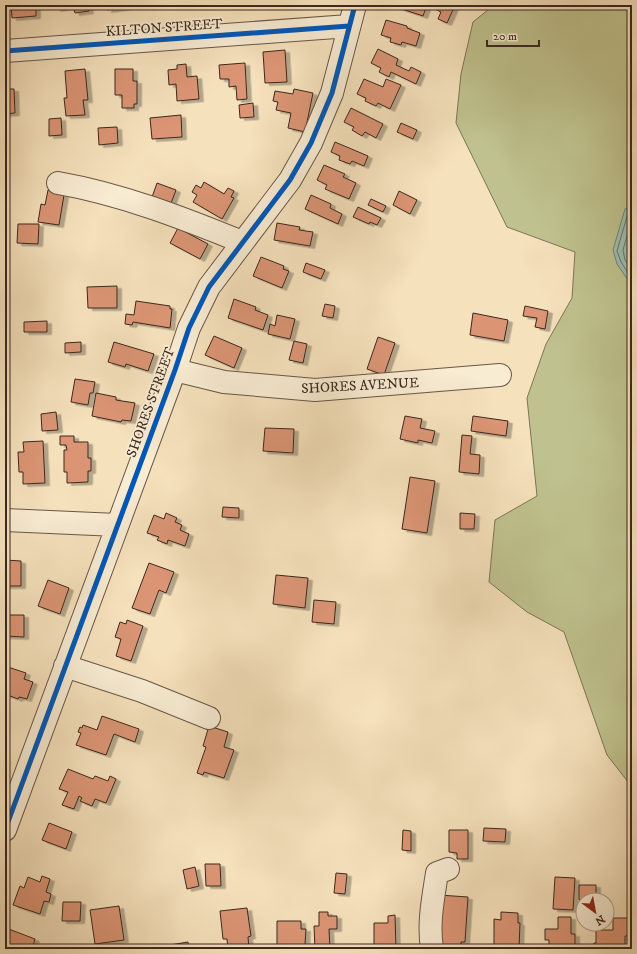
<svg xmlns="http://www.w3.org/2000/svg" width="637" height="954" font-family="'IM FELL DW Pica',serif">
<style>
.green{fill:#bfc28e;stroke:#7d7556}
.water{fill:#9cbeb1;stroke:#758276}
.lines{fill:none;stroke-linecap:round;stroke-linejoin:round}
.shore{stroke:#6c7368;stroke-width:1}
.building{fill:#db9575;stroke:#3b281e;filter:url(#shadow)}
.minor-casing{stroke:#6a5646;stroke-width:24}
.minor{stroke:#f8ecd3;stroke-width:22}
.cycleway-casing{stroke:#f8ecd3;stroke-width:8}
.cycleway{stroke:#0057b8;stroke-width:5}
.labels{text-anchor:middle;stroke-width:3.5;stroke-linejoin:round;paint-order:stroke}
.street-label{font-size:14px;fill:#3b281e;stroke:#f8ecd3}
</style>
<defs>
<filter id="shadow"><feDropShadow dx="4.5" dy="2.5" stdDeviation="0" flood-color="#0004"/></filter>
</defs>
<rect width="100%" height="100%" fill="#f5e1bc"/>
<filter id="stains"><feTurbulence type="fractalNoise" baseFrequency=".005" numOctaves="4"/><feColorMatrix values="0 0 0 0 .2 0 0 0 0 .09 0 0 0 0 .02 0 0 0 .5 -.17"/></filter>
<radialGradient id="worn" r=".72"><stop offset=".6" stop-color="#630" stop-opacity="0"/><stop offset="1" stop-color="#630" stop-opacity=".3"/></radialGradient>
<path class="green" d="M494,5H525L531,8L534,5H632V787L607,755L564,632L527,612L489,582L495,520L537,496L527,398L546,344L572,298L575,252L507,227L456,123L461,74L473,22Z"/>
<path class="water" d="M632,206V286L617,264L613,250L625,209Z"/>
<g class="lines">
<path class="shore" d="M632,210L628,213L617,251L621,262L632,279
M632,218L623,250L625,260L632,270"/>
</g>
<path class="building" d="M11,5H36V16L12,18Z
M56,5H88L89,11L75,13L73,6L56,9Z
M107,5H127L128,7L107,10Z
M390,5H427L423,16Z
M437,5H455L447,23L438,19L441,12L435,9Z
M386,20L407,26V28L420,33L416,46L402,42L401,45L390,42L391,38L381,35Z
M378,49L398,59L396,65L409,71L411,67L421,72L416,84L391,72L389,77L379,72L381,68L371,63Z
M285,50L287,82L265,83L263,52Z
M245,63L247,99L237,100L236,86L229,87V79H220L219,65Z
M186,64L187,77L197,76L199,99L177,101L176,84L169,85L168,70L177,69V65Z
M85,69L88,100H83L85,115L66,116L64,98H67L65,71Z
M115,69H133V81H137V104H134V108H122V95H115Z
M364,79L383,87L386,79L401,85L390,109L378,103L376,106L365,101L366,98L357,94Z
M5,89H14L15,113L5,114Z
M294,89L313,93L305,132L288,128L291,113L276,110L278,102L273,101L275,91L293,94Z
M253,103L254,117L240,118L239,105Z
M351,108L383,124L376,138L365,132L362,136L352,130L354,127L344,122Z
M181,115L182,137L152,139L150,118Z
M61,118L62,135L49,136V119Z
M401,123L417,130L413,139L397,132Z
M117,127L118,143L99,145L98,128Z
M335,142L368,156L364,166L352,161L350,164L339,160L340,156L331,152Z
M324,165L345,174L343,177L356,183L349,199L325,189L327,185L317,180Z
M204,182L224,194L228,188L234,191L231,197L234,198L222,219L193,202L197,195L192,192L196,185L201,188Z
M157,183L176,190L170,206L151,200Z
M48,190L57,191L56,194L64,195L59,225L38,222L41,204L45,205Z
M399,191L417,200L410,214L393,205Z
M311,195L331,204L330,208L342,214L338,224L305,209Z
M371,199L386,206L383,212L368,205Z
M358,207L381,218L377,225L370,222L369,224L353,217Z
M277,223L300,227L299,230L313,232L310,246L274,240Z
M18,224H39L38,244L17,243Z
M178,228L208,244L200,259L170,243Z
M261,257L284,266L283,269L289,271L282,288L253,276Z
M306,263L325,270L321,279L303,272Z
M117,286V308H88L87,287Z
M234,299L256,307L255,310L268,315L263,330L228,318Z
M136,301L170,306V309H172L170,328L133,322L132,325L125,324L126,314L134,315Z
M325,304L335,306L333,318L322,316Z
M525,306L548,311L545,329L535,327L537,318L523,316Z
M473,313L508,320L504,341L470,335Z
M277,315L295,319L290,339L268,334L270,324L275,326Z
M47,321V332H24V322Z
M214,336L242,348L234,368L205,355Z
M378,337L395,343L384,375L367,369Z
M294,341L307,344L303,363L289,360Z
M81,342V352L65,353V343Z
M114,342L154,354L148,371L126,364L125,367L108,362Z
M75,379L95,382L93,393H90L88,405L71,402Z
M96,393L116,397V400L135,403L131,421L122,420L121,422L92,416Z
M56,412L58,430L42,431L41,414Z
M405,416L422,419L420,428L435,431L432,443L418,440V443L400,439Z
M473,416L508,421L506,436L471,431Z
M265,428L294,429L293,453L263,451Z
M462,435L472,436L470,454L480,455L479,474L459,472Z
M60,436H74V442H88V458H91V471H88V482L67,483V472H64V450H67L66,445H60Z
M43,441L45,483L23,484V472H19L18,452H24L23,442Z
M410,477L435,481L427,533L402,529Z
M223,507L239,508V518L222,517Z
M166,513L177,518L175,522L182,525L180,530L189,534L185,546L168,540L167,544L157,540L159,537L147,533L154,515L164,519Z
M460,513L475,514L474,529H460Z
M5,560L21,561V586H5Z
M149,563L174,572L166,593L159,590L150,614L132,608Z
M276,575L308,578L305,608L273,604Z
M48,580L69,588L60,614L38,606Z
M314,600L336,602L334,624L312,622Z
M5,615H24V637L5,636Z
M127,620L143,626L131,661L116,656L121,639L115,637L120,622L126,624Z
M8,667L26,673L24,679L33,682L27,699L19,697L18,699L5,694V670L7,671Z
M102,716L139,729L135,742L114,734L106,755L76,745L81,733L78,732L80,727L82,728L83,725L97,730Z
M209,726L228,732L224,747L234,750L224,778L204,772L203,775L197,773L206,747L203,746Z
M68,769L93,779L95,776L108,781L110,776L116,779L106,803L95,799L92,806L80,801L82,798L79,796L74,809L62,805L68,792L59,789Z
M49,823L72,832L66,849L42,840Z
M484,828L506,829L505,842L483,841Z
M403,830L411,831V851L402,850Z
M449,830H468V859H457V853L449,852Z
M205,864H220L221,886H206Z
M195,867L199,886L187,889L183,870Z
M336,873L347,874L345,894L334,893Z
M42,876L50,879L46,892L51,894L49,902L44,901L40,914L13,905L20,886L24,888L28,877L40,882Z
M555,877L575,878L573,910L553,909Z
M579,885H596V900H579Z
M439,895L468,897L465,942H461V949H442Z
M63,902H81L80,921H62Z
M119,906L124,940L95,944L90,910Z
M247,908L251,936L248,937L249,949H228L227,939H223L220,911Z
M319,912H328V916H337V929H329L330,949H315L314,926H319Z
M501,912L518,913V923H520L519,949H494V919L501,920Z
M395,915L396,949H374V923H388V916Z
M558,917H571V934H575V949H549V940H545V929H558Z
M613,918H629V936H625V949H593L594,943H596V930H613Z
M277,921H301V929H306L305,945H303V949H283V946H277Z
M6,928L35,939L32,949L5,948Z
M188,942L189,949H164V946Z
M135,945V949H117V948Z"/>
<g class="lines">
<defs>
<path id="minor" d="M5,51L349,26
M58,183C121,194 183,218 242,242
M175,370L224,382L315,390L500,375
M5,520L117,525
M65,666L142,691L209,718
M5,830L175,370L189,328L209,287L290,180L311,143L332,93L355,5
M432,949C428,923 433,899 437,873L448,869"/>
</defs>
<use href="#minor" class="minor-casing"/>
<use href="#minor" class="minor"/>
<defs>
<path id="cycleway" d="M5,51L349,26
M5,830L175,370L189,328L209,287L290,180L311,143L332,93L355,5"/>
</defs>
<use href="#cycleway" class="cycleway-casing"/>
<use href="#cycleway" class="cycleway"/>
</g>
<g class="labels">
<g class="street-label">
<text transform="translate(164 27) rotate(-4)" y="5">KILTON STREET</text>
<text transform="translate(360 385) rotate(-3)" y="5">SHORES AVENUE</text>
<text transform="translate(150 402) rotate(-70)" y="5">SHORES STREET</text>
</g>
</g>
<rect width="637" height="954" fill="none" stroke="#f5e1bc" stroke-width="20"/>
<rect x="6" y="6" width="625" height="942" fill="none" stroke="#3b281e" stroke-width="2"/>
<rect x="10" y="10" width="617" height="934" fill="none" stroke="#3b281e"/>
<g transform="translate(595 912) rotate(148)"><circle r="19" fill="#f8ecd3" stroke="#ac9e8b"/>
<path d="M0-3L7 15L0 10L-7 15Z" fill="#8f2418"/>
<text y="-6" font-size="11" font-weight="bold" text-anchor="middle" fill="#3b281e">N</text>
</g>
<path d="M487 40v6h52v-6" fill="none" stroke="#3b281e" stroke-width="2"/>
<text x="493" y="40" font-size="12" fill="#3b281e" stroke="#f8ecd3" stroke-width="3" paint-order="stroke">20 m</text>
<rect width="100%" height="100%" filter="url(#stains)"/>
<rect width="100%" height="100%" fill="url(#worn)"/>
</svg>
